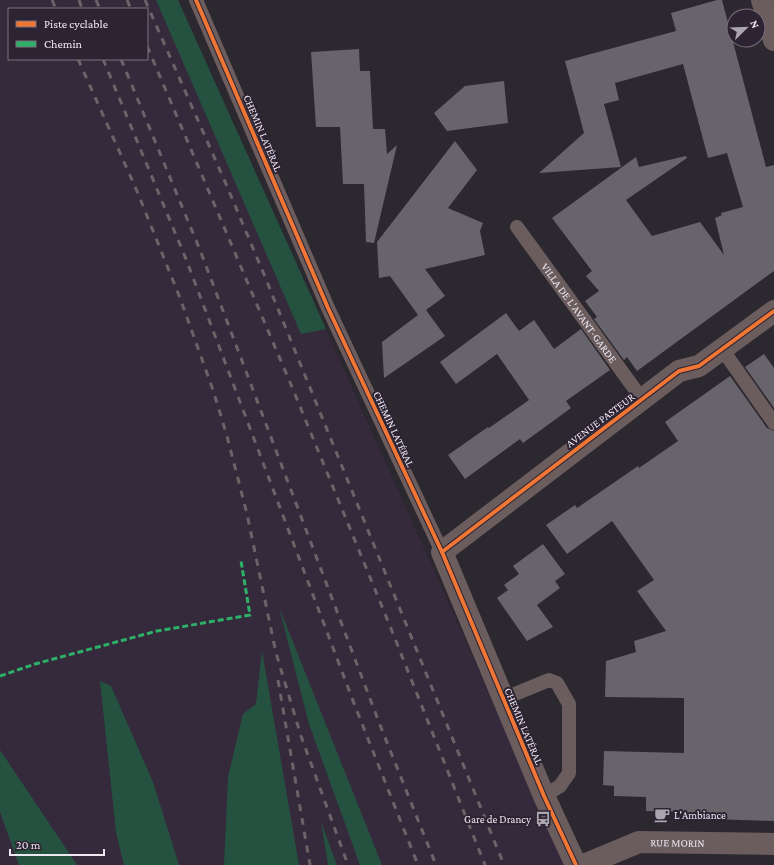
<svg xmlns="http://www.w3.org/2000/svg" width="774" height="865" font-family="'Crimson Pro',serif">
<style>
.built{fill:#352a3b;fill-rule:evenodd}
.green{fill:#255240}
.building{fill:#68646b}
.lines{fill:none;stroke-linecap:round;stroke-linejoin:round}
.service{stroke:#6b5c5d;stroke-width:14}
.minor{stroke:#6b5c5d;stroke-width:22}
.rail{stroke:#6b6367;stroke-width:3;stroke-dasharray:7 7;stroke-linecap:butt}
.quiet{stroke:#2db169;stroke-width:3;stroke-dasharray:6 3;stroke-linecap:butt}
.cycleway-casing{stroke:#2d2433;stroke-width:6}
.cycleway{stroke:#f07635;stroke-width:4}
.labels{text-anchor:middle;stroke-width:4;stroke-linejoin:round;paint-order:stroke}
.street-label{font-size:11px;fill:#eee8f2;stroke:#2d2433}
.poi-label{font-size:11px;fill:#eee8f2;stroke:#2d2433;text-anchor:start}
</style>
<rect width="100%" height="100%" fill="#2c2830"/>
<path class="built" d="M0,0H178L566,865H0ZM9,9H147V59H9Z"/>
<path class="green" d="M156,0H178L326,329L301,334Z
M279,607L382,865H360L309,724Z
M262,651L299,865H224L228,777L243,714L256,704Z
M100,681L111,686L153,782L179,865H124L116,832Z
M0,750L77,865H19L0,812Z
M321,822L337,865H328Z"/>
<path class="building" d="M717,0H722L766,167L774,165V271L637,371L627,357L624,360L594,319L597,317L585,301L599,291L586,276L592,271L552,218L636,157L639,167L686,156L687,158L626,200L652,236L700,222L724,255L715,218L722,215L721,213L743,207L727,153L708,158L683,64L615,83L619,100L604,104L621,167L539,173L584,133L565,61L676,31L671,13Z
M359,49L360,71H370L373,129H385L387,154L397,145L374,243L366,242L364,184H343L340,127H316L311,52Z
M504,81L508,123L447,131L434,113L465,86Z
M455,141L477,170L448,208L483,223L480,231L485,255L425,269L445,296L426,310L445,336L384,378L382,342L418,315L390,276L379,278L377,242Z
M506,313L519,331L534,320L554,349L581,329L610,370L566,401L571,408L523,443L520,439L465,479L448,455L488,427L489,428L529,400L497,354L456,384L440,362Z
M764,354L774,368V408L745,367Z
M730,376L767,428L774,431V821L682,818L683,812L646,811V797L614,796V786L603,785L604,751L684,753V698L605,697L606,661L636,652L634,641L666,631L637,591L654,580L612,521L567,554L546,525L575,505L577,508L638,466L639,468L678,441L665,422Z
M543,544L565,574L555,581L560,588L537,605L553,627L527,641L497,598L508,590L504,585L519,574L513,566Z"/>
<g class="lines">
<g class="service">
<path d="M196,0L328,308L442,552"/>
<path id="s1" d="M517,227L642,399"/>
<path d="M722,349L774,423"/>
<path d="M503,699L549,680L557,683L569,704V773L560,786L544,796"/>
</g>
<g class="minor">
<path d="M762,0L774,40"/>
<path d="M576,865L544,796L442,552L679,371L699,366L774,311"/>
<path id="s2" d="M584,865L639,842L774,844"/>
</g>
<path class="rail" d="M52,0L56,9
M79,0L82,9
M96,0L100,9
M127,0L131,9
M145,0L226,184L263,272L504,865
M147,46L292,387L392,631L485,865
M78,59L137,191L180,298L213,390L227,436L247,514L276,653L301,736L348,865
M103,59L186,259L355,706L418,865
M121,59L200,250L380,725L436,865
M278,680L310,865"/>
<path class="quiet" d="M0,676L35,664L157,631L250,615L241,561"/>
<defs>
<path id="cycleway" d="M196,0L328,308L442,552L544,796L576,865
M442,552L679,371L699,366L774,311"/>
</defs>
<use href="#cycleway" class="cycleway-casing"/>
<use href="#cycleway" class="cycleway"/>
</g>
<defs>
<symbol id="cafe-bare" viewBox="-9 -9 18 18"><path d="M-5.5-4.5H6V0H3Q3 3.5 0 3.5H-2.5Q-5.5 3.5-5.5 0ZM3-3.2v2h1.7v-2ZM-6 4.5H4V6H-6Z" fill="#aaa5ae" stroke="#2d2433" stroke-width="2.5" paint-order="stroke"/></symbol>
<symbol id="bus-bare" viewBox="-9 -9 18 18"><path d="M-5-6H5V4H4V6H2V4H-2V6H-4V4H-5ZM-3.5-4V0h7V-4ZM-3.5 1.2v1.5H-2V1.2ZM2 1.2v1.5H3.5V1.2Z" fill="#aaa5ae" stroke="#2d2433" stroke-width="2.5" paint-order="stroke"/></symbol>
</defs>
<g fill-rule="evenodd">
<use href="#cafe-bare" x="651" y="804" width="22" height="22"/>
<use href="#bus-bare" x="532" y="808" width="22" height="22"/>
</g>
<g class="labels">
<g class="street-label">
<text transform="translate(263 133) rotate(67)" y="4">CHEMIN LATÉRAL</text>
<text dy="4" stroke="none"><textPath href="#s1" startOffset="106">VILLA DE L'AVANT-GARDE</textPath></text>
<text transform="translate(600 420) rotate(-37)" y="4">AVENUE PASTEUR</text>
<text transform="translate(394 429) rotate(65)" y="4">CHEMIN LATÉRAL</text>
<text transform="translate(524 726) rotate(67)" y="4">CHEMIN LATÉRAL</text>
<text dy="4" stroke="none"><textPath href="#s2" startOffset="98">RUE MORIN</textPath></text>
</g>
<g class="poi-label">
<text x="674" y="819">L'Ambiance</text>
<text x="531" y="823" text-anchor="end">Gare de Drancy</text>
</g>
</g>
<rect x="8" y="8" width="140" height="52" fill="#2d2433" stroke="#7a727f"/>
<rect x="16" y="21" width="20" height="6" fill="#f07635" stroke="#7a727f"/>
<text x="44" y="28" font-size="12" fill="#eee8f2">Piste cyclable</text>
<rect x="16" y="41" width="20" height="6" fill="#2db169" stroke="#7a727f"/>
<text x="44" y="48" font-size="12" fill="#eee8f2">Chemin</text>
<g transform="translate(746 28) rotate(67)"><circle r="19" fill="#2d2433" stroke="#7a727f"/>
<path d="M0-3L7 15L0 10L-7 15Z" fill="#aaa5ae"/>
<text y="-6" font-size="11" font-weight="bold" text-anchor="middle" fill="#eee8f2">N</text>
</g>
<path d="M10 849v6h94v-6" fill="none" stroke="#eee8f2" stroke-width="2"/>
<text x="16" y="849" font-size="12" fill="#eee8f2" stroke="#2d2433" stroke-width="3" paint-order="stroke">20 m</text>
</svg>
